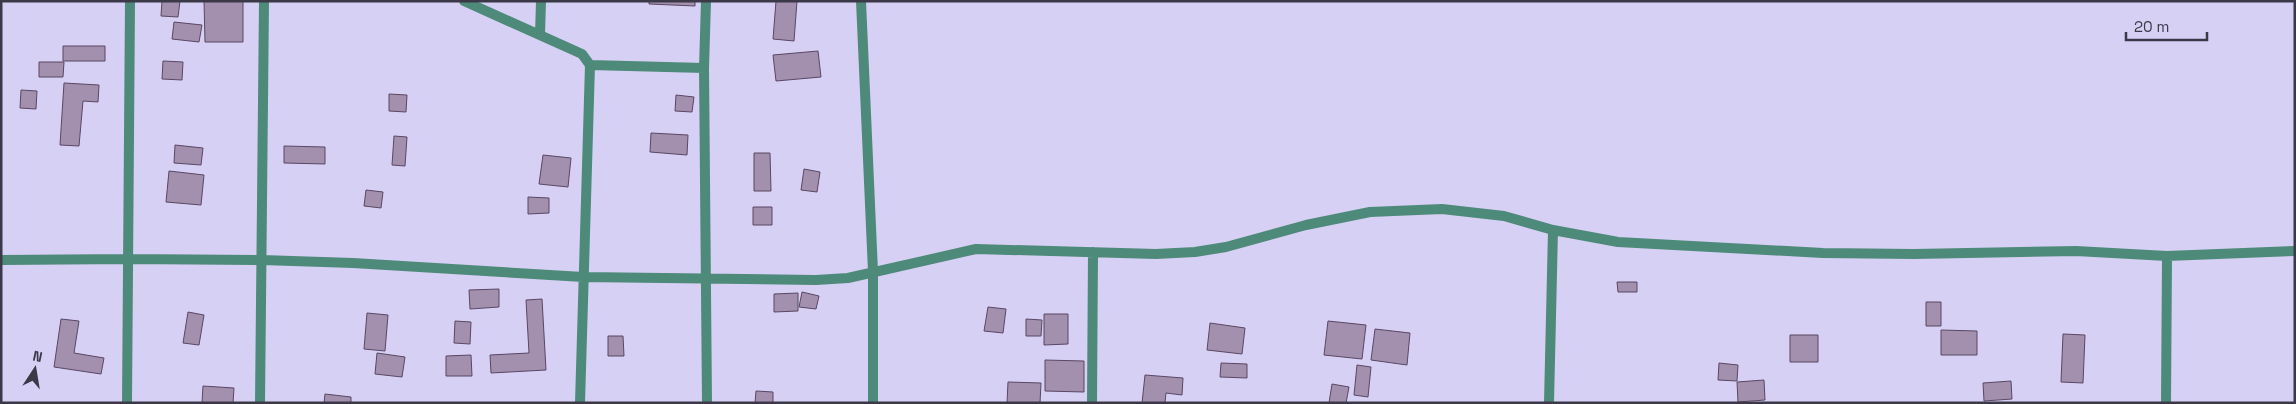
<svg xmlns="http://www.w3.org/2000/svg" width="2296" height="404" font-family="'Space Grotesk',sans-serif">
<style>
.building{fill:#a38fae;stroke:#594763}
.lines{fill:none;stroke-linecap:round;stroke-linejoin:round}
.street{stroke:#4e8a79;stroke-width:10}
</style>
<rect width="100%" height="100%" fill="#d7d0f5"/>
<path class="building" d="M162,1H180L178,17L161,16Z
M204,1H243V42H205Z
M649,1H695V6L649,4Z
M776,1H797L794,41L773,39Z
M174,22L202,25L199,42L172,39Z
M63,46H105V61H63Z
M818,51L821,77L776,81L773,55Z
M163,61L183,62L182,80L162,79Z
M39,62H64L63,77H39Z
M64,83L99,85L98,102L83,101L79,146L60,145Z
M21,90L37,91L36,109L20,108Z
M389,94L407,95L406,112L389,111Z
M676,95L694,97L692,112L675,111Z
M651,133L688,135L687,155L650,152Z
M394,136L407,137L405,166L392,165Z
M175,145L203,148L201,165L174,163Z
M284,146L325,147V164L284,163Z
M754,153H770L771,191H754Z
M543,155L571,158L568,187L539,184Z
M804,169L820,172L817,192L801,190Z
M169,171L204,175L201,205L166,202Z
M366,190L383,192L381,208L364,206Z
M528,197L549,198V213L528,214Z
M753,207H772V225H753Z
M1617,282H1637V292H1618Z
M499,289V307L470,309L469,290Z
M802,292L819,296L816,309L799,307Z
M798,293V311L774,312V294Z
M542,299L546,370L491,373L490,355L529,353L526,300Z
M1926,302H1941V326H1926Z
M988,307L1006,309L1003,333L984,331Z
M188,312L204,315L199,345L183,343Z
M367,313L388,315L385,351L364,349Z
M1044,314H1068V344L1044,345Z
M61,319L79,321L74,353L104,358L101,374L54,367Z
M1026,319L1042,320L1041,336H1026Z
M455,321L471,322L470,344L454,343Z
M1328,321L1366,325L1362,359L1324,355Z
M1210,323L1245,328L1242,354L1207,350Z
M1375,329L1410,333L1407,365L1371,360Z
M1941,330L1977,331V355H1941Z
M2063,334L2085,335L2083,383L2061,382Z
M1790,335H1818V362H1790Z
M608,336H623L624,356H608Z
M377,353L405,357L402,377L375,374Z
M471,355L472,376H446V356Z
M1045,360L1084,361V392L1045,391Z
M1221,363L1247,364V378L1220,377Z
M1719,363L1738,365L1737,381L1718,380Z
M1357,365L1371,367L1368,397L1354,395Z
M1145,375L1183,378L1182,395L1166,393L1165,403H1142Z
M1764,380L1765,400L1738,402L1737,382Z
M2011,381L2012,399L1984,401L1983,383Z
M1008,382L1041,383L1040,403H1007Z
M1332,384L1349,387L1346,403H1329Z
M203,386L234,388L233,403H202Z
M756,391L773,392V403H755Z
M325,394L351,397V403H324Z"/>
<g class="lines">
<path class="street" d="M464,1L582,54L590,65L580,403
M706,1L704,68L707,403
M861,1L873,272V403
M540,35L541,1
M590,65L704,68
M1,260L129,259L262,260L353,263L583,277L816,280L848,278L976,249L1156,254L1195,252L1226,247L1306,225L1370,212L1442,209L1504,216L1553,230L1618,242L1823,253L1914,254L2076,251L2167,256L2295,251
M127,403L130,1
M260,403L264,1
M1092,403L1093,252
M1549,403L1553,230
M2166,403L2167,256"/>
</g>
<rect width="2296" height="404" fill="none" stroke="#3b3847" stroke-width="5"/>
<g transform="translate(35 369) rotate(12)" stroke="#d7d0f5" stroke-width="4" paint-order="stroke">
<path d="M0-4L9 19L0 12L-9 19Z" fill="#3b3847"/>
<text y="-8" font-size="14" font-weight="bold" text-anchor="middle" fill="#3b3847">N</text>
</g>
<path d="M2126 32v8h81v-8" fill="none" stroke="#3b3847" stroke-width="2.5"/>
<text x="2134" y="32" font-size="15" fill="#3b3847" stroke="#d7d0f5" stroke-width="4" paint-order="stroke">20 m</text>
</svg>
